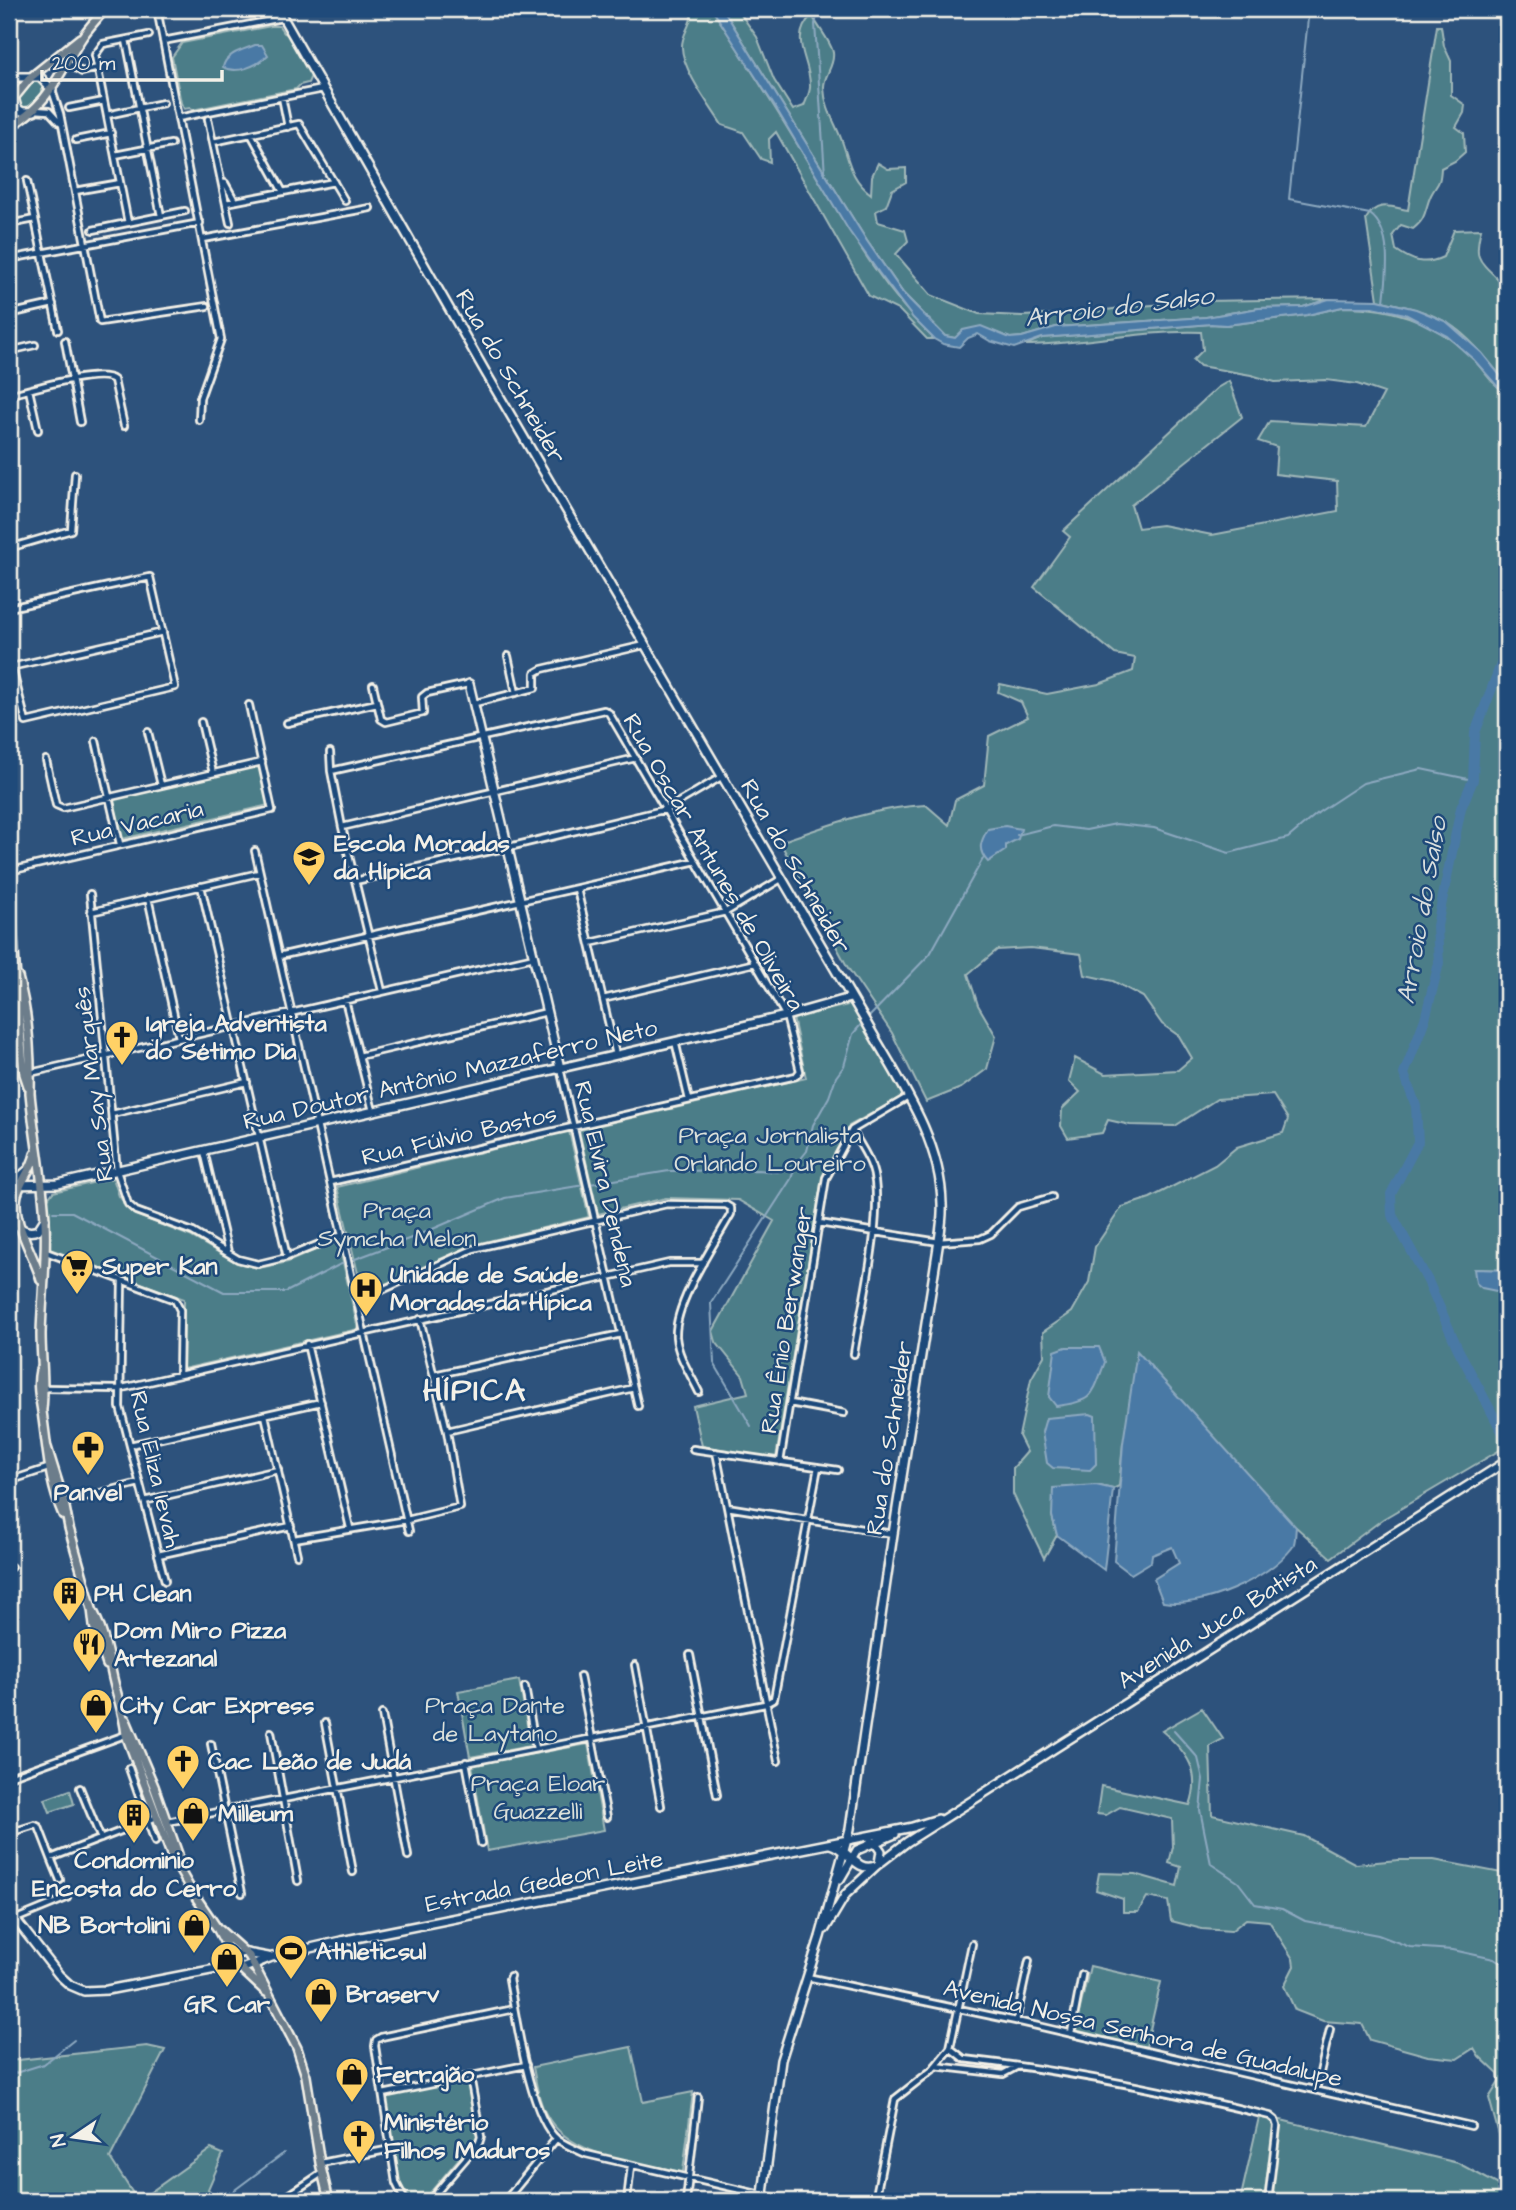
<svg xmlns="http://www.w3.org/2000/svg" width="1516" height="2210" font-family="'Architects Daughter',sans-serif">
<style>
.green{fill:#4c7d88;stroke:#a0b7b8;stroke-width:2}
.water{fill:#4979a5;stroke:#8da9c0;stroke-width:2}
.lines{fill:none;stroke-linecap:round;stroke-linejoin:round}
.stream{stroke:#8da9c0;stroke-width:2}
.river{stroke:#4979a5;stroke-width:10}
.street-casing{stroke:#f4f1e8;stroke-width:10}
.secondary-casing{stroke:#f4f1e8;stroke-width:12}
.primary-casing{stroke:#f4f1e8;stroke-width:12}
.street{stroke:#1f4a7a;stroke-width:4.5}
.secondary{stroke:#1f4a7a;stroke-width:7}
.primary{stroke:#6c7d8b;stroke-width:7}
.labels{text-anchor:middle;stroke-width:5;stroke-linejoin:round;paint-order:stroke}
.street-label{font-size:24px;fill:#f4f1e8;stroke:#1f4a7a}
.poi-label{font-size:24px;font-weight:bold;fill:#f4f1e8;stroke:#1f4a7a;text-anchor:start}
.park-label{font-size:24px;fill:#dbe0da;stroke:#1f4a7a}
.water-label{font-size:26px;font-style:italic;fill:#dadfde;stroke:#1f4a7a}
.district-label{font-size:32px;font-weight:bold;letter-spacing:2px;fill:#f4f1e8;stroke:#1f4a7a}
</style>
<rect width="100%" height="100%" fill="#2d527c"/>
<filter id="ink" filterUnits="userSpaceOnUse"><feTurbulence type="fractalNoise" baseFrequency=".0143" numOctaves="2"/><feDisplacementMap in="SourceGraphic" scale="14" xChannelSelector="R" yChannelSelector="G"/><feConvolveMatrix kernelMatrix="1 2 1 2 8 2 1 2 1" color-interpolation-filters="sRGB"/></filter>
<g filter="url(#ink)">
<path class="green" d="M691,9H712C746,61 779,114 811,167C847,227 883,290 934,339H927L900,311L869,296L776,132L769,139L770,162L761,159L743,132L722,125C710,106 681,68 682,46C682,33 694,22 691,9Z
M723,9H737L757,37L774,80L793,110L804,106C806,100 811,91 810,85C810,59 788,39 812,15C817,26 832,43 833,53C835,66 823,76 824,88C825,110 837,125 843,144C850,165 852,180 871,194L872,176L878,163L888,169L906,168V182L892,190L886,206L876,211L878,222L905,230L908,241L896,254L931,295L979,314L1022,316L1086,313L1127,307L1204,301L1329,299L1303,307L1259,308L1206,317L1056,327L1022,337L1010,338L981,327L955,338L945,336L903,293L867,241Z
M271,26H279L284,33L287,34L311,76L308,83L300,85L296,89L192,110L190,108L184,109L181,103L172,57L182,43Z
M1437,26H1441L1444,46L1451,61V95L1465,105L1464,113L1456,127L1464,133L1465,152L1455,161L1441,168C1440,185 1438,182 1431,195C1424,210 1428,217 1413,229L1401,225L1393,235L1396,250C1412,261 1424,266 1443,257L1454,230L1481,229C1474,257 1477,259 1498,279L1507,276V384C1491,364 1469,335 1446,322C1425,310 1401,305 1378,300L1366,219C1377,200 1391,207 1408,210Z
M35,81L42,84V93L31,106L24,107L20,105V96L31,83Z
M1342,307C1396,307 1438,322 1476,362C1485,372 1494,388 1507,391V1270L1475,1269L1506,1292L1507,1289V1437L1502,1436L1503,1447L1500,1450L1383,1519L1331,1558L1296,1527L1123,1443L1119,1486L1113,1489L1096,1485L1052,1516L1057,1535L1044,1558L1013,1494V1468L1027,1452L1019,1436L1031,1379L1044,1356L1043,1332L1072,1312L1089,1282L1095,1247L1122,1207L1150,1198L1215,1165L1237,1147L1283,1133L1288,1119L1273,1095L1217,1099L1175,1126L1130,1125L1108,1120L1102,1133L1068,1138L1061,1126L1062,1109L1080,1092L1069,1081L1075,1058L1105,1074L1178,1070L1192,1058L1179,1036L1162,1024L1143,997L1113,981L1085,975L1081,954L1031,948L997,950L968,974L978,1005L996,1036L987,1069L961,1088L926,1102L892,1033L848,968L780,842C828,825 875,807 926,805L949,825L955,800L984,785L989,736L1028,717L1021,702L998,692L1000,684L1047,694L1099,684L1133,671L1135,658L1115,654L1034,587L1070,537L1063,531L1217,388L1229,381L1242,417L1131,505L1138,528L1162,525L1212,535L1338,511L1337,481L1275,474L1277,447L1258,441L1270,421L1366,427L1384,393L1357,384L1326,380L1275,382L1251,375L1200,366L1193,360L1203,350L1201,332C1142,330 1084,344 1025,345L1042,338L1211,324L1226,325L1307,315Z
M260,765L269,805L122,839L113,798Z
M852,1004L903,1096L849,1126L822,1178L776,1458L702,1446L693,1406L748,1393L743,1376L716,1342L713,1331L774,1221L738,1200L666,1198L598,1214L579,1130L806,1078L793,1018Z
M569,1131L589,1217L472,1245L363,1294L337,1187Z
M113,1178L119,1196L133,1214L190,1236L237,1263L259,1268L288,1262L338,1240L358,1329L183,1369L184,1299L48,1249L45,1203L53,1192Z
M519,1680L531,1746L470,1757L458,1691Z
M1202,1708L1223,1739L1210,1746L1212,1815L1304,1836L1356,1864L1398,1860H1434L1507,1874V2164L1489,2098L1499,2082L1498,2074L1479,2056L1474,2048L1457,2059L1428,2056L1370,2040L1362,2024L1323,2021L1295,2010L1284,1986L1294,1966L1293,1959L1269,1921L1246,1919L1231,1931L1202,1929L1171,1921L1168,1901L1147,1897L1138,1912H1123V1899L1096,1890L1099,1873L1135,1874L1177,1886L1181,1867L1169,1863L1173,1847L1172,1819L1120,1807L1106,1815L1097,1814L1101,1786L1190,1805C1202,1772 1187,1752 1162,1731Z
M588,1744L604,1830L487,1851L472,1765Z
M70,1790L74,1804L50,1812L45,1799Z
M1090,1966L1161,1982L1146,2047L1075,2030Z
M147,2046L165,2050L110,2158L138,2201L211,2149L223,2154L208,2189L217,2201H9V2061Z
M631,2047L643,2102L693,2092L683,2172C639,2162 569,2158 546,2114C538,2100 536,2082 533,2067Z
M467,2080L478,2136L423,2201H411L399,2181L386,2095Z
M1259,2117L1281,2120L1458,2163L1504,2188L1507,2166V2201H1240Z"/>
<path class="water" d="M712,9H723L867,241L903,293L945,336L955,338L963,330L981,326L1010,338L1022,337L1056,327L1206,317L1259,308L1303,307L1329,299L1378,300L1416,309L1447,322L1482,353L1507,384V391L1498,387L1474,360L1447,336L1405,314L1372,307H1342L1307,315L1226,325L1211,324L1042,338L1014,348L990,341L978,334L968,338L959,347L943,344L934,339L913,318L879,273L849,231L777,110Z
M255,45H262L268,55C257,66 236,75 223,67C226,53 243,50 255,45Z
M1005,826L1021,829L1018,839L1006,845V850L988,862C977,850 980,842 988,829Z
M1474,1269L1507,1270L1506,1293L1482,1288L1476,1283Z
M1066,1347H1099L1105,1362C1092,1396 1094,1402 1056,1406L1049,1397L1055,1351Z
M1137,1351L1296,1527C1295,1534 1296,1543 1292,1548C1268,1579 1201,1609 1163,1602L1154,1579L1179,1563L1172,1547L1152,1555L1151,1562L1131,1574L1114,1561L1123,1443Z
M1090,1414L1095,1416L1096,1464L1090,1470L1053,1468L1047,1463L1042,1432L1046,1418Z
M1096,1485L1113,1489L1104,1570L1057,1535L1052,1516L1053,1488Z"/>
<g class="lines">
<path class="stream" d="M819,9L815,24L825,175
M1309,9L1289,199L1370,214C1393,231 1387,275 1384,301
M1017,835L1053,826L1086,830L1116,824L1154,828L1229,853L1288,838L1319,812L1363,783L1421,769L1473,780
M867,1019L930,954L984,857
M53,1212H72L224,1292H286L339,1265L414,1237L505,1198L669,1171L759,1170L777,1172L795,1166L807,1151L813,1125L829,1097L836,1077L844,1066L853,1034L863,1022
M751,1426L714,1363L711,1303L791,1179L795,1167
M1174,1731L1198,1758L1203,1779L1200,1810L1211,1864L1238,1882L1255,1904L1282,1909L1305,1921L1378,1935L1410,1947L1453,1950L1494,1959L1507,1967
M9,2075L44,2064L74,2040
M220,2201L284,2153"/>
<path class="river" d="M1507,648L1475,733L1473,780L1461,808L1437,926L1439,963L1425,1019L1404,1074L1416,1106L1418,1142L1391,1194L1392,1215L1428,1281L1458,1349L1507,1441"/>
<defs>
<path id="street" d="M157,9L221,339L200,398L199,420
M126,40L161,216
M163,41L282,18
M67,63L82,72L98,68
M52,90L60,114L100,322L207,306
M282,97L288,127
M69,108L104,101
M35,110L49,111L60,123
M107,115L163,103
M178,118L323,89
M208,119L230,223
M251,134L283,192
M76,140L111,133
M213,142L299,124L345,201
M115,155L171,144
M27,181L58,330
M222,183H225L235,201
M75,191L120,183
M226,203L334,182
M128,223L95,55L103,44L149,35
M9,224L35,219
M93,230L185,211
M203,239L370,208
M9,259L200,223
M9,314L53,304
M65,341L80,422
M9,351L35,345
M29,390L38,430
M9,395C29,390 100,368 114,380L124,426
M9,548L71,530L75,474
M9,608L150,577L175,687L26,722L9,656
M508,656L516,693
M11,667L163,632
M373,685L381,719L386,722L423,713L422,697L427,693L468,684
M475,703L535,688V673L542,669L645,645
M201,722L213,773
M287,723L377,703
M148,732L161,785
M96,741L120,844
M330,752L331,771L342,827L382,991
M46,760L56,805L63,808L262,762
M342,827L636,758
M255,851L409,1531
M10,871L272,810L249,705
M355,881L509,847L667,809L721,777
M201,886L287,1257
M577,889L616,1055
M90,894L117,1171L128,1204L136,1211L193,1232L238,1259L258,1264L287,1257L342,1235
M148,898L179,1038
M91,912L259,873
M590,943L726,912L781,879
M279,956L696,861
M603,999L755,963
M345,1000L373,1111
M675,1041L689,1100
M359,1056L547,1012
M560,1068L638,1406
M30,1073L534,957
M112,1114L247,1082
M852,1130C858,1142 868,1155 872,1168C886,1209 861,1308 854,1354
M204,1151L228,1252
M330,1182L796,1076L800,1071L786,1016L609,713L604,710L331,771
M819,1223L939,1242L980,1239L991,1234L1018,1207L1052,1197
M46,1252L175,1300L180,1310L179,1374
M122,1281L120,1407L165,1581
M358,1301L473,1249L667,1204L726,1205L731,1208V1214C714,1245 674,1303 676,1337C678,1357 691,1375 699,1392
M307,1344L350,1528
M434,1375L621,1334
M43,1388L118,1389L669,1263H703
M790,1403L844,1413
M265,1415L297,1555
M447,1431L634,1388
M130,1445L321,1402
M693,1449L838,1470
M716,1452L778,1761
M780,1462L826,1178L852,1130L908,1097
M9,1481L51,1467
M144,1501L278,1470
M62,1503L139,1483
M727,1507L893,1534
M294,1539L407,1520L460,1507L447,1431L420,1319
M158,1555L291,1526
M9,1568L11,1567
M690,1655L717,1795
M635,1665L661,1806
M580,1676L607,1817
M525,1687L536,1749
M382,1714L408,1856
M325,1723L353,1872
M271,1732L298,1881
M211,1744L242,1893
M466,1762L481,1843
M129,1768L155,1842
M9,1777L125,1735
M80,1788L101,1839
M167,1822L765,1704L774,1699L818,1467
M9,1833L35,1825L39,1827L51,1858L157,1817
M51,1858L60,1880
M16,1919L67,1898
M510,1976L509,1979C516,2015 529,2116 557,2139C565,2145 577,2150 586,2154L788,2201
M807,1977L1016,2021L1471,2126
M1016,2021L1029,1961
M1071,2033L1082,1975
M950,2048L964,2059C1068,2071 1169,2091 1270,2116L1275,2120L1277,2126L1268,2201
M935,2066L1003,2074L1018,2066
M1316,2090L1330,2029
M383,2094L526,2065
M321,2163L391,2149
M280,2201L322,2173
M405,2201L396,2183L375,2046L376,2040L381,2037L514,2009
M429,2201L479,2143L481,2137L470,2076
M505,2201L556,2139
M627,2201L631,2166
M686,2201L698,2097
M875,2201L895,2099L932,2070L950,2048L972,1944"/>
<path id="secondary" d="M278,9L486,373L866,1022C897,1078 941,1137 942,1204C943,1218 940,1233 938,1247L893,1534L850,1829L820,1937L781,2060L762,2201
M9,77H40L52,90
M9,84C19,96 9,117 34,111
M469,684L560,1068
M9,1180L21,1176L28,1170
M9,1185L58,1184L786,1016L850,998
M9,1217C18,1226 24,1235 38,1230L45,1219
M909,1828L938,1819
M871,1841L876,1844L881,1851L879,1863
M830,1844C848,1848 856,1873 875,1866
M840,1879L857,1850L895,1834
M9,1911L59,1975L70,1985L84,1991L107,1990L221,1968H244L272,1957L341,1941L913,1827
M825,1929L846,1894L876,1866L907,1842L1507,1461
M221,1968L241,1952L268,1957"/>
<path id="primary" d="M9,104L31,77L80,38
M9,127C48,106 58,75 81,39C88,28 97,19 105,9
M9,855C10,870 9,885 10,899C15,958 18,1016 24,1074L28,1086
M18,977C28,1013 31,1055 30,1093C34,1136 43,1178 45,1221C47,1259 42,1296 41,1334C41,1359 45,1384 42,1409
M35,1154C32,1169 21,1180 17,1195C11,1222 34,1254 41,1280
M40,1370C36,1388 41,1401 43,1419C48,1454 49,1482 63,1515
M47,1447L64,1502L69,1528L92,1609L94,1626L107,1665
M92,1609C103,1630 107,1651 112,1674C116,1694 124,1713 126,1735L172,1857L191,1890L217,1928L236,1964L266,1992
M126,1720L154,1786L178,1854L180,1866
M220,1930L249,1956L297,2048L306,2076L320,2163L329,2201"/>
</defs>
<use href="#street" class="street-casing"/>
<use href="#secondary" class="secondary-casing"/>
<use href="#primary" class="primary-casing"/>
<use href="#street" class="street"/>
<use href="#secondary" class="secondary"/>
<use href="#primary" class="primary"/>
</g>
</g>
<defs>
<symbol id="school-pin" viewBox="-11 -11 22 30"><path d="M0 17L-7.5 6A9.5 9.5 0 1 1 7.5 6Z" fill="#ffd166" stroke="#1f4a7a"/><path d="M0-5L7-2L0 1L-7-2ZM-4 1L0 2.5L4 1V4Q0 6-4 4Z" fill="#111"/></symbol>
<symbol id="church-pin" viewBox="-11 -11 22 30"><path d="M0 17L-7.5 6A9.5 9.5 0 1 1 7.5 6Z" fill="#ffd166" stroke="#1f4a7a"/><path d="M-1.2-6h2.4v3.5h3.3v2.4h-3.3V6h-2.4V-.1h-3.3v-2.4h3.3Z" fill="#111"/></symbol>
<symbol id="supermarket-pin" viewBox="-11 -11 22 30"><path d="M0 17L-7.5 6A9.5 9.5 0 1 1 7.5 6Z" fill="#ffd166" stroke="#1f4a7a"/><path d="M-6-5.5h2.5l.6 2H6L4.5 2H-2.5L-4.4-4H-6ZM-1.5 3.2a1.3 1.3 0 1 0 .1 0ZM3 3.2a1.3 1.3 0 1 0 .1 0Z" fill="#111"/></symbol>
<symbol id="hospital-pin" viewBox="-11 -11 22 30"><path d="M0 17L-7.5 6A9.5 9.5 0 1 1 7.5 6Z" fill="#ffd166" stroke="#1f4a7a"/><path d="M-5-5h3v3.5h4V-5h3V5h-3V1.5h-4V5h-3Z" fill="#111"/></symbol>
<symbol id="pharmacy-pin" viewBox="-11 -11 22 30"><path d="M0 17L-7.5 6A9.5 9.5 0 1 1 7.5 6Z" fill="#ffd166" stroke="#1f4a7a"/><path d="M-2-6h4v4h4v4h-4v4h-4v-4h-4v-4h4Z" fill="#111"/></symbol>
<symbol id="building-pin" viewBox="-11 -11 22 30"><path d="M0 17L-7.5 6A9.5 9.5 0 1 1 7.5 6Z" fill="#ffd166" stroke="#1f4a7a"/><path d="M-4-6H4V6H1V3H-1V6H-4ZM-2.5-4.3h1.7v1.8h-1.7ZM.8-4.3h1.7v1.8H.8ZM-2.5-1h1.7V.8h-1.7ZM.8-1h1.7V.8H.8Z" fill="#111"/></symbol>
<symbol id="restaurant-pin" viewBox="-11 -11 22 30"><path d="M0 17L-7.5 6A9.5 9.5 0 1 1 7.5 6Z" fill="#ffd166" stroke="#1f4a7a"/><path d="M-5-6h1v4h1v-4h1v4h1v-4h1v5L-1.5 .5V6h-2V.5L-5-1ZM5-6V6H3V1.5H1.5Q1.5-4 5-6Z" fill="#111"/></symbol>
<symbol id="shop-pin" viewBox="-11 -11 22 30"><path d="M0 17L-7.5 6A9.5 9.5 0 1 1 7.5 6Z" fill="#ffd166" stroke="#1f4a7a"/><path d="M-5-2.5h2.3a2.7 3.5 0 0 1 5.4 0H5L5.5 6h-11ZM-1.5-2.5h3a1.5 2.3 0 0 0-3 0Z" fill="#111"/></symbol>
<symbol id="stadium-pin" viewBox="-11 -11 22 30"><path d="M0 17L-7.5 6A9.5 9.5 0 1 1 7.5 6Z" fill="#ffd166" stroke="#1f4a7a"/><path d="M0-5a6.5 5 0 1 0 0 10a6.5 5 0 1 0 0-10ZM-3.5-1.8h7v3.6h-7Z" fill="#111"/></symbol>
</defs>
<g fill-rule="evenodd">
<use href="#school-pin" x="290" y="838" width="38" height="52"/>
<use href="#church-pin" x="103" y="1018" width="38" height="52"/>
<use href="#supermarket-pin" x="58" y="1247" width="38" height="52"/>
<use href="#hospital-pin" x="347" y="1269" width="38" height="52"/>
<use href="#pharmacy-pin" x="69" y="1428" width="38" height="52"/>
<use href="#building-pin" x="50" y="1574" width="38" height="52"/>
<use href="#restaurant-pin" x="70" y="1625" width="38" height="52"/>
<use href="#shop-pin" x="77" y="1686" width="38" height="52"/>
<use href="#church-pin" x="164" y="1742" width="38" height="52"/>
<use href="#shop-pin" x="174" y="1794" width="38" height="52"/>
<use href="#building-pin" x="115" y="1796" width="38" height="52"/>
<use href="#shop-pin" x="175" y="1906" width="38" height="52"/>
<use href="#stadium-pin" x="272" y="1932" width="38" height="52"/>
<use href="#shop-pin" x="208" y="1940" width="38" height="52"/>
<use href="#shop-pin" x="302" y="1975" width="38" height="52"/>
<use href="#shop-pin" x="333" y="2055" width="38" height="52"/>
<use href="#church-pin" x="340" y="2117" width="38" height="52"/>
</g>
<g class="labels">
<g class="street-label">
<text transform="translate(511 376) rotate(60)" y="8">Rua do Schneider</text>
<text transform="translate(137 823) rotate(-13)" y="8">Rua Vacaria</text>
<text transform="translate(714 862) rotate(60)" y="8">Rua Oscar Antunes de Oliveira</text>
<text transform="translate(796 866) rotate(60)" y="8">Rua do Schneider</text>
<text transform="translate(450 1074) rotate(-13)" y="8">Rua Doutor Antônio Mazzaferro Neto</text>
<text transform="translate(93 1084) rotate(-97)" y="8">Rua Say Marquês</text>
<text transform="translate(459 1135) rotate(-13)" y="8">Rua Fúlvio Bastos</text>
<text transform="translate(606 1184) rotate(77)" y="8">Rua Elvira Dendena</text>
<text transform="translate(786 1320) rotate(-81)" y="8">Rua Ênio Berwanger</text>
<text transform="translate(889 1438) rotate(-81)" y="8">Rua do Schneider</text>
<text transform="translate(156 1469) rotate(77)" y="8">Rua Eliza Ievah</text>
<text transform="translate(1217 1622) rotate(-32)" y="8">Avenida Juca Batista</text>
<text transform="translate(544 1881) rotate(-11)" y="8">Estrada Gedeon Leite</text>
<text transform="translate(1143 2033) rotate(13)" y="8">Avenida Nossa Senhora de Guadalupe</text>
</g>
<g class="poi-label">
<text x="334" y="851">Escola Moradas<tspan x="334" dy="28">da Hípica</tspan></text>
<text x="146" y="1031">Igreja Adventista<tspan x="146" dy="28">do Sétimo Dia</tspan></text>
<text x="102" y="1274">Super Kan</text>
<text x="390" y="1282">Unidade de Saúde<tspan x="390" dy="28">Moradas da Hípica</tspan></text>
<text x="88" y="1500" text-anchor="middle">Panvel</text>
<text x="94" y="1601">PH Clean</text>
<text x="114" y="1638">Dom Miro Pizza<tspan x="114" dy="28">Artezanal</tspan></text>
<text x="120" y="1713">City Car Express</text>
<text x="208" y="1769">Cac Leão de Judá</text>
<text x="218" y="1821">Milleum</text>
<text x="134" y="1868" text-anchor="middle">Condominio<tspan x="134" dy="28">Encosta do Cerro</tspan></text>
<text x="170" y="1933" text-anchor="end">NB Bortolini</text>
<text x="316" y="1959">Athleticsul</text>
<text x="346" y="2002">Braserv</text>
<text x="227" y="2012" text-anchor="middle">GR Car</text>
<text x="376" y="2082">Ferrajão</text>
<text x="384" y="2130">Ministério<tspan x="384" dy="28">Filhos Maduros</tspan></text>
</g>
<g class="park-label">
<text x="770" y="1143">Praça Jornalista<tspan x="770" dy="28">Orlando Loureiro</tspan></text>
<text x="397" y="1218">Praça<tspan x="397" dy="28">Symcha Melon</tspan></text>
<text x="495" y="1713">Praça Dante<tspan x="495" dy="28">de Laytano</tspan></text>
<text x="538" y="1791">Praça Eloar<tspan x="538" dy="28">Guazzelli</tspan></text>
</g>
<g class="water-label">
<text transform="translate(1119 306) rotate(-7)" y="9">Arroio do Salso</text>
<text transform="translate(1421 910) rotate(-80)" y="9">Arroio do Salso</text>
</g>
<g class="district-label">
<text x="475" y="1400">HÍPICA</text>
</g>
</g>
<rect width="1516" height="2210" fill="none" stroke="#1f4a7a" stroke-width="35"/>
<rect x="18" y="18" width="1481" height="2175" fill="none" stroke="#f4f1e8" stroke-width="2.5" filter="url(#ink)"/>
<g transform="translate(74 2137) rotate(257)" stroke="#1f4a7a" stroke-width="5" paint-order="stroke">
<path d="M0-5L12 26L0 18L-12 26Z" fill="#f4f1e8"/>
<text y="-10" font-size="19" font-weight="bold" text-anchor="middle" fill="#f4f1e8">N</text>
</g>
<path d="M42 70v10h180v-10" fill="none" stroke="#f4f1e8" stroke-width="3.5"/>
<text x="52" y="70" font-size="21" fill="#f4f1e8" stroke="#1f4a7a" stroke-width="5" paint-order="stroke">200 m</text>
</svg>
